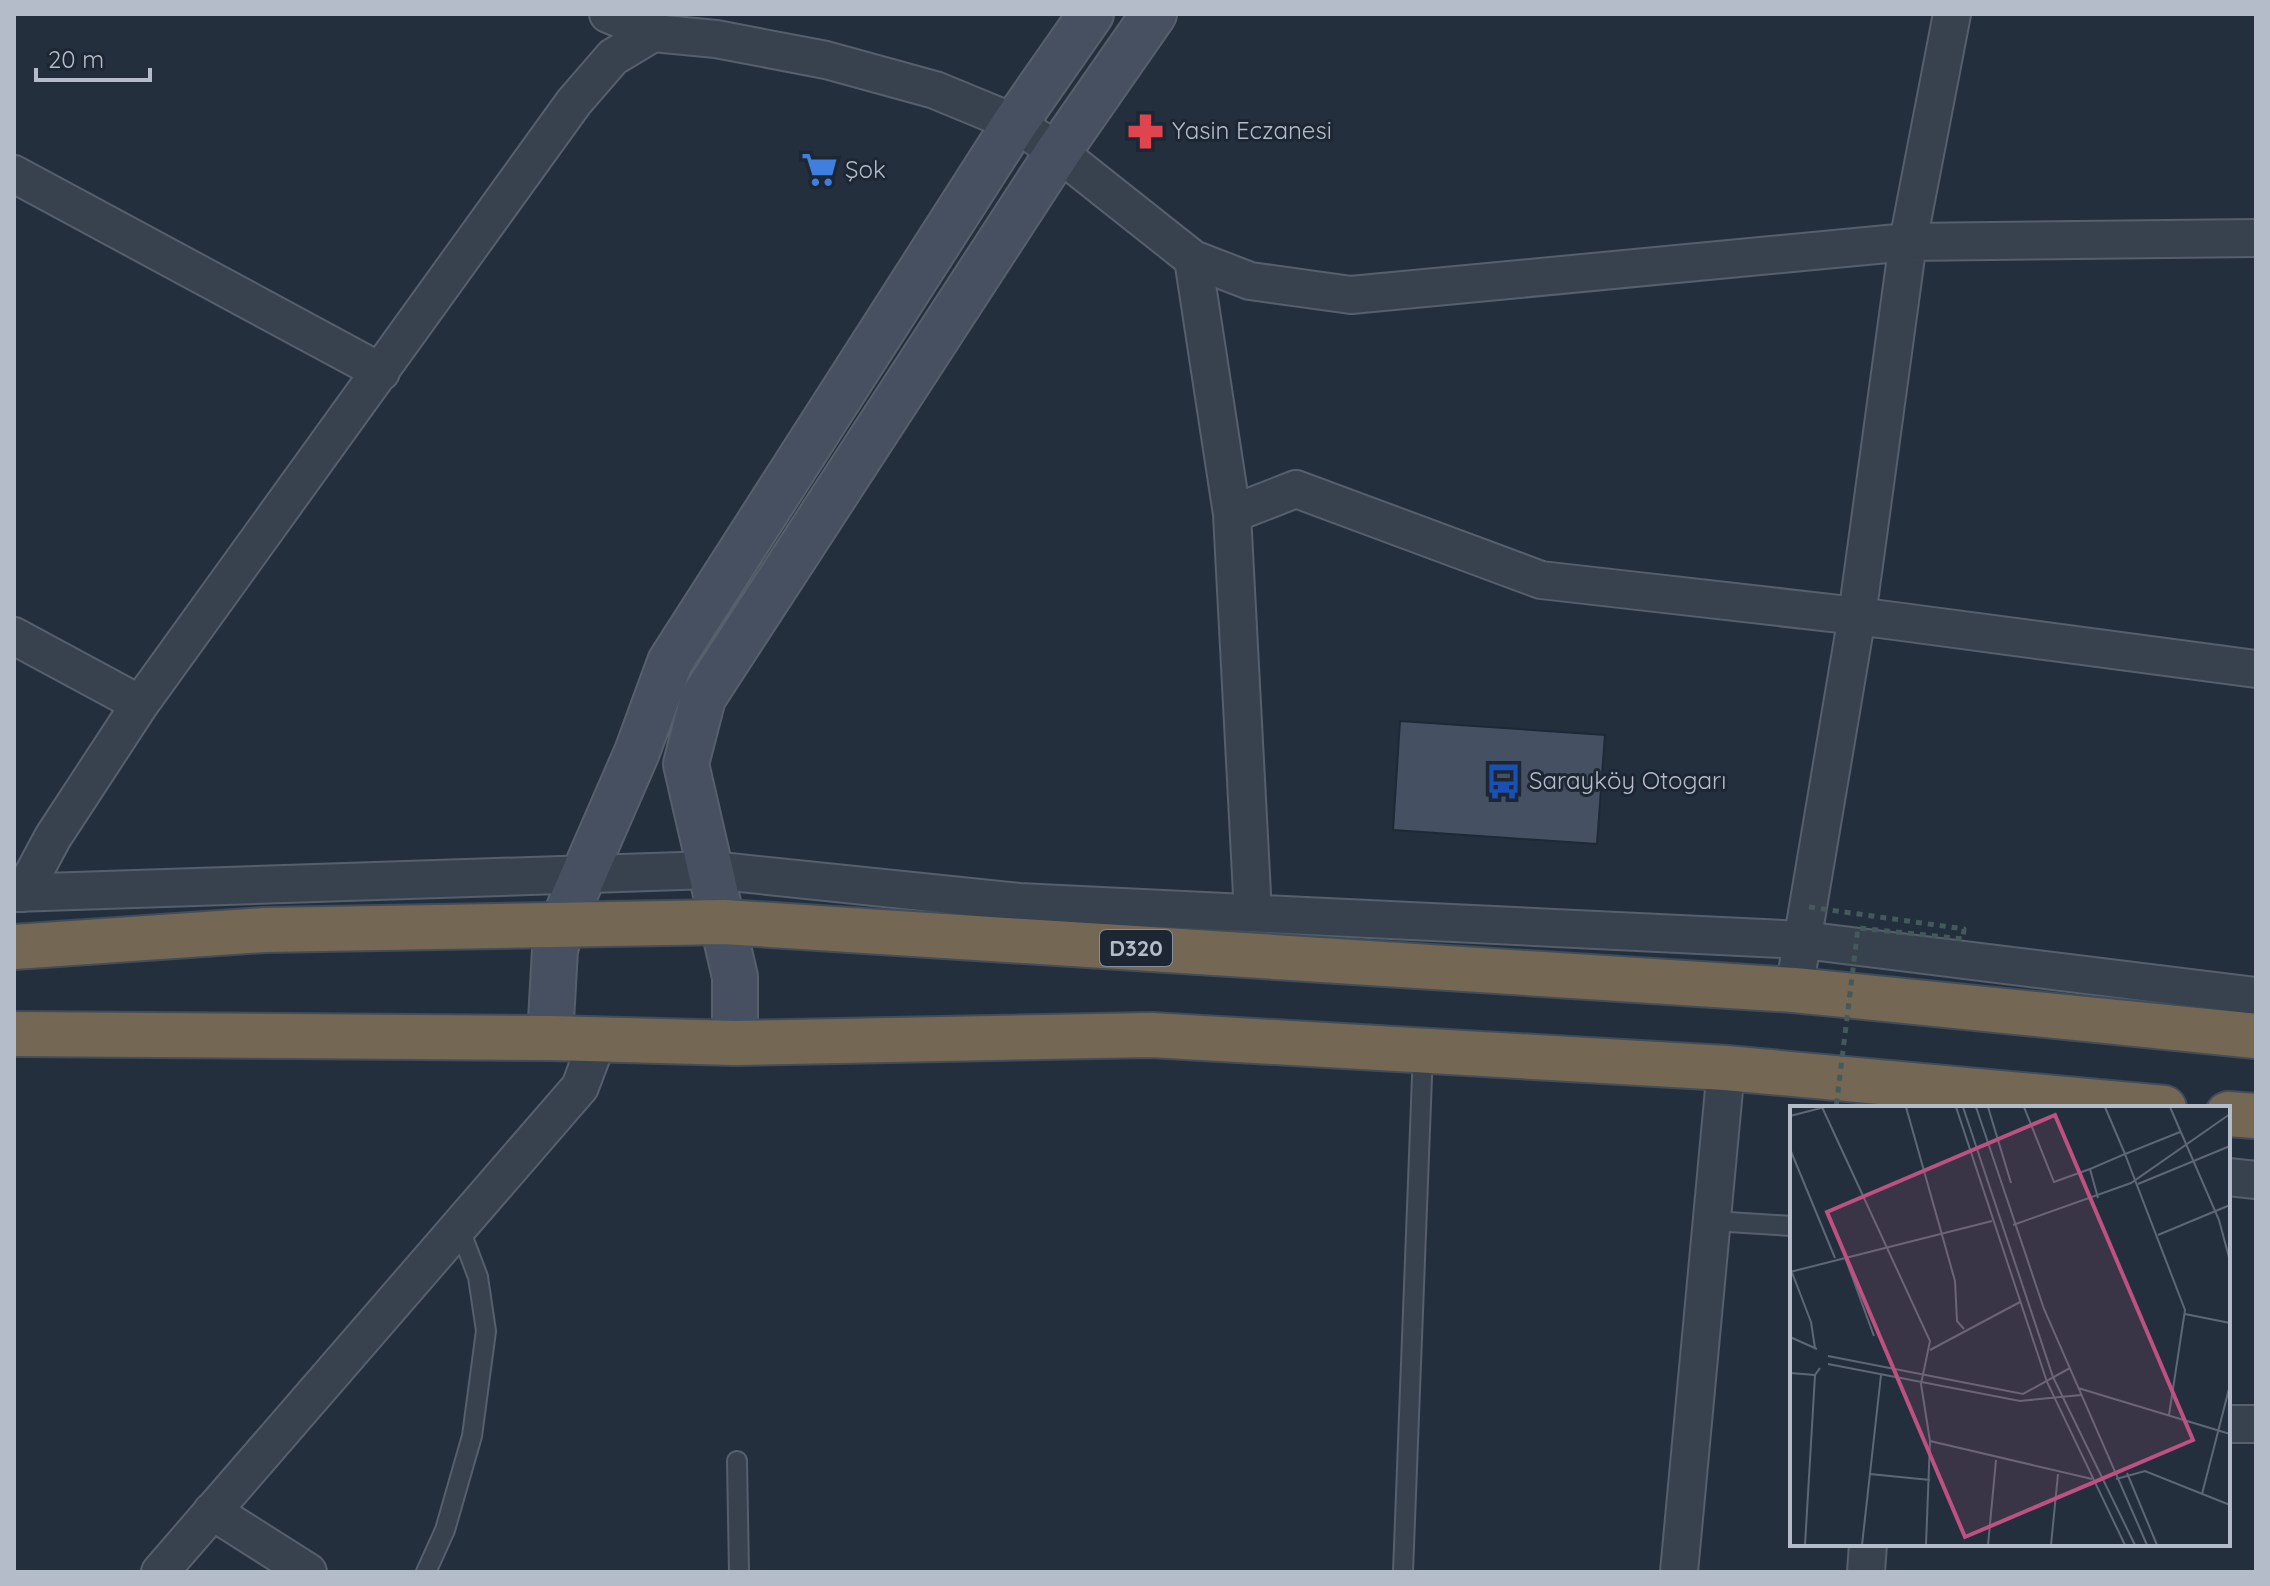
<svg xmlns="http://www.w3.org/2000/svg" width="2270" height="1586" font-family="Quicksand,sans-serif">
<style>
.building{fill:#455162;stroke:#1f2835;stroke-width:2}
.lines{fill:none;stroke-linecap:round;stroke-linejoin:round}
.lane-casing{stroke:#565f6c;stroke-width:22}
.street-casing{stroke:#565f6c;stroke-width:40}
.secondary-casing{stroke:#565f6c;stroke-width:48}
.highway-casing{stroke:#434c59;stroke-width:48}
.lane{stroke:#38414e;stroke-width:18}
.street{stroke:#38414e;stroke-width:36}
.secondary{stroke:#465061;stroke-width:44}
.highway{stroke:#746855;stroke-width:44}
.path-bridge{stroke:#44595c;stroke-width:5;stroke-dasharray:6 6;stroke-linecap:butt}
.labels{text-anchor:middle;stroke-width:6;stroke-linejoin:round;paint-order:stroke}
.shield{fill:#1d2633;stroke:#878f9c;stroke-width:2}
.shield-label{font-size:22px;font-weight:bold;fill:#b4bcc9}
.poi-label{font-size:24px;fill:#b4bcc9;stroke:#1d2633;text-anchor:start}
.inset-road{fill:none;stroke:#5e6776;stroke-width:2}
.view{fill:#bd5182;fill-opacity:0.15;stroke:#bd5182;stroke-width:4}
.inset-edge{fill:none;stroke:#b4bcc9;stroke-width:4}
</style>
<rect width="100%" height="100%" fill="#242f3e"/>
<path class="building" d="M1400,721L1605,735L1597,844L1393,830Z"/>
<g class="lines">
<defs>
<path id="lane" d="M1713,1221L1792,1226
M737,1461L739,1572
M426,1572L445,1530L472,1436L486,1331L478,1277L459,1227
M1403,1572L1423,1051"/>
<path id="street" d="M608,14L653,33L716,39L826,60L935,90L1015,123L1058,152L1193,259L1250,281L1351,295L1908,242L2256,238
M14,174L381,372
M1193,259L1232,514L1253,913
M1232,514L1296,489L1541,580L1857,616L2256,669
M14,636L140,704
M14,893L711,870L1019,902L1803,940L2256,996
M23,893L53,837L140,704L574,102L613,57L653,33
M1794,990L1857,616L1908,242L1952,14
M2228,1177L2256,1180
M2228,1424H2256
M212,1511L308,1572
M160,1572L580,1087L598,1039
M1679,1572L1726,1068
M1866,1572L1868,1544"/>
<path id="secondary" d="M550,1038L555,950L562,924L637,752L670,662L1015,123L1091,14
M735,1043V977L686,764L703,698L1058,152L1154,14"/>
<path id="highway" d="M14,947L264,930L724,922L1794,990L2256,1036
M14,1034L550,1038L735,1043L1151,1035L1726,1068L2164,1108
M2228,1114L2256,1116"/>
</defs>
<use href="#lane" class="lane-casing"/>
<use href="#street" class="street-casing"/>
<use href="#secondary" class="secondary-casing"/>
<use href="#highway" class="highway-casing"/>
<use href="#lane" class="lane"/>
<use href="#street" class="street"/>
<use href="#secondary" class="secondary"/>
<use href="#highway" class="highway"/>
<path class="path-bridge" d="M1809,907L1964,929L1963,939L1858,928L1836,1108"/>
</g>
<defs>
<symbol id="pharmacy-bare" viewBox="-9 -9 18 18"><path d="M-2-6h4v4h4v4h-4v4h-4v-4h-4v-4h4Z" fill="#e0444e" stroke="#1d2633" stroke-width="2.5" paint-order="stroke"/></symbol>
<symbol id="supermarket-bare" viewBox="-9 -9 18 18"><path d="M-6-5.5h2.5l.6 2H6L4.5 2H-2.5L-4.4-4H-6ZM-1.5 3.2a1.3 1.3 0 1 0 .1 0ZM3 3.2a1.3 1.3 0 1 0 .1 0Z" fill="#3f7fe0" stroke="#1d2633" stroke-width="2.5" paint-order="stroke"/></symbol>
<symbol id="bus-bare" viewBox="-9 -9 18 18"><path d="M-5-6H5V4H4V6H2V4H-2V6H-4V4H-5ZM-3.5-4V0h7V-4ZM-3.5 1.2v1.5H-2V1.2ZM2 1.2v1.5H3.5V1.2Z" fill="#1a4fb4" stroke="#1d2633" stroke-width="2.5" paint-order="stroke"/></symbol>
</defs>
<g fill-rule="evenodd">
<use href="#pharmacy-bare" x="1120" y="106" width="51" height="51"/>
<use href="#supermarket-bare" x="794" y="144" width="51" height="51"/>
<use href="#bus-bare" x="1478" y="756" width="51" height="51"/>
</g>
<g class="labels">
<rect class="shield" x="1100" y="930" width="72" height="36" rx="6"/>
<g class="shield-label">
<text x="1136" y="956">D320</text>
</g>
<g class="poi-label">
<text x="1172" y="139">Yasin Eczanesi</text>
<text x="845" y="178">Şok</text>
<text x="1529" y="789">Sarayköy Otogarı</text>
</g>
</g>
<g transform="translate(1790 1106)">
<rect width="440" height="440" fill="#242f3e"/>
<path class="inset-road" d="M32,1L140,235L131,278L140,335L136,439M116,1L165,175L167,215L174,223M166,1L257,276L335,439M173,1L263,271L345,439M186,1L254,203L357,439M198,1L221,77M234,1L264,76L300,63M380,1L429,114L440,155M0,10L35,1M0,43L45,152M348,78L440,40M308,92L300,63L335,48L315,1M223,119L341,77L440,8M368,129L440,99M55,151L84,230M1,164L21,216L25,242M0,166L202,115M395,208L440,217M0,231L27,243M140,244L230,196M38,250L233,288L280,262M38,258L230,295L291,289M0,267L25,269M288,282L440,328M379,309L395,204L335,48L390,26M140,335L302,373M337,367L367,439M80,368L140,374M326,373L355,365L440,399M412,388L440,279M15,439L25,269L30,262M72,439L91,269M198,439L206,354M261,439L268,368"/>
<path class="view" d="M265,9L403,334L175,431L37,106Z"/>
<rect width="440" height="440" class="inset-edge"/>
</g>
<rect width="2270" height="1586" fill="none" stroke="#b4bcc9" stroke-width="32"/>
<path d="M36 68v12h114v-12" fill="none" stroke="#b4bcc9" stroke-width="4"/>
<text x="48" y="68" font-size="24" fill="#b4bcc9" stroke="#1d2633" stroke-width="6" paint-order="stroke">20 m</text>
</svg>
